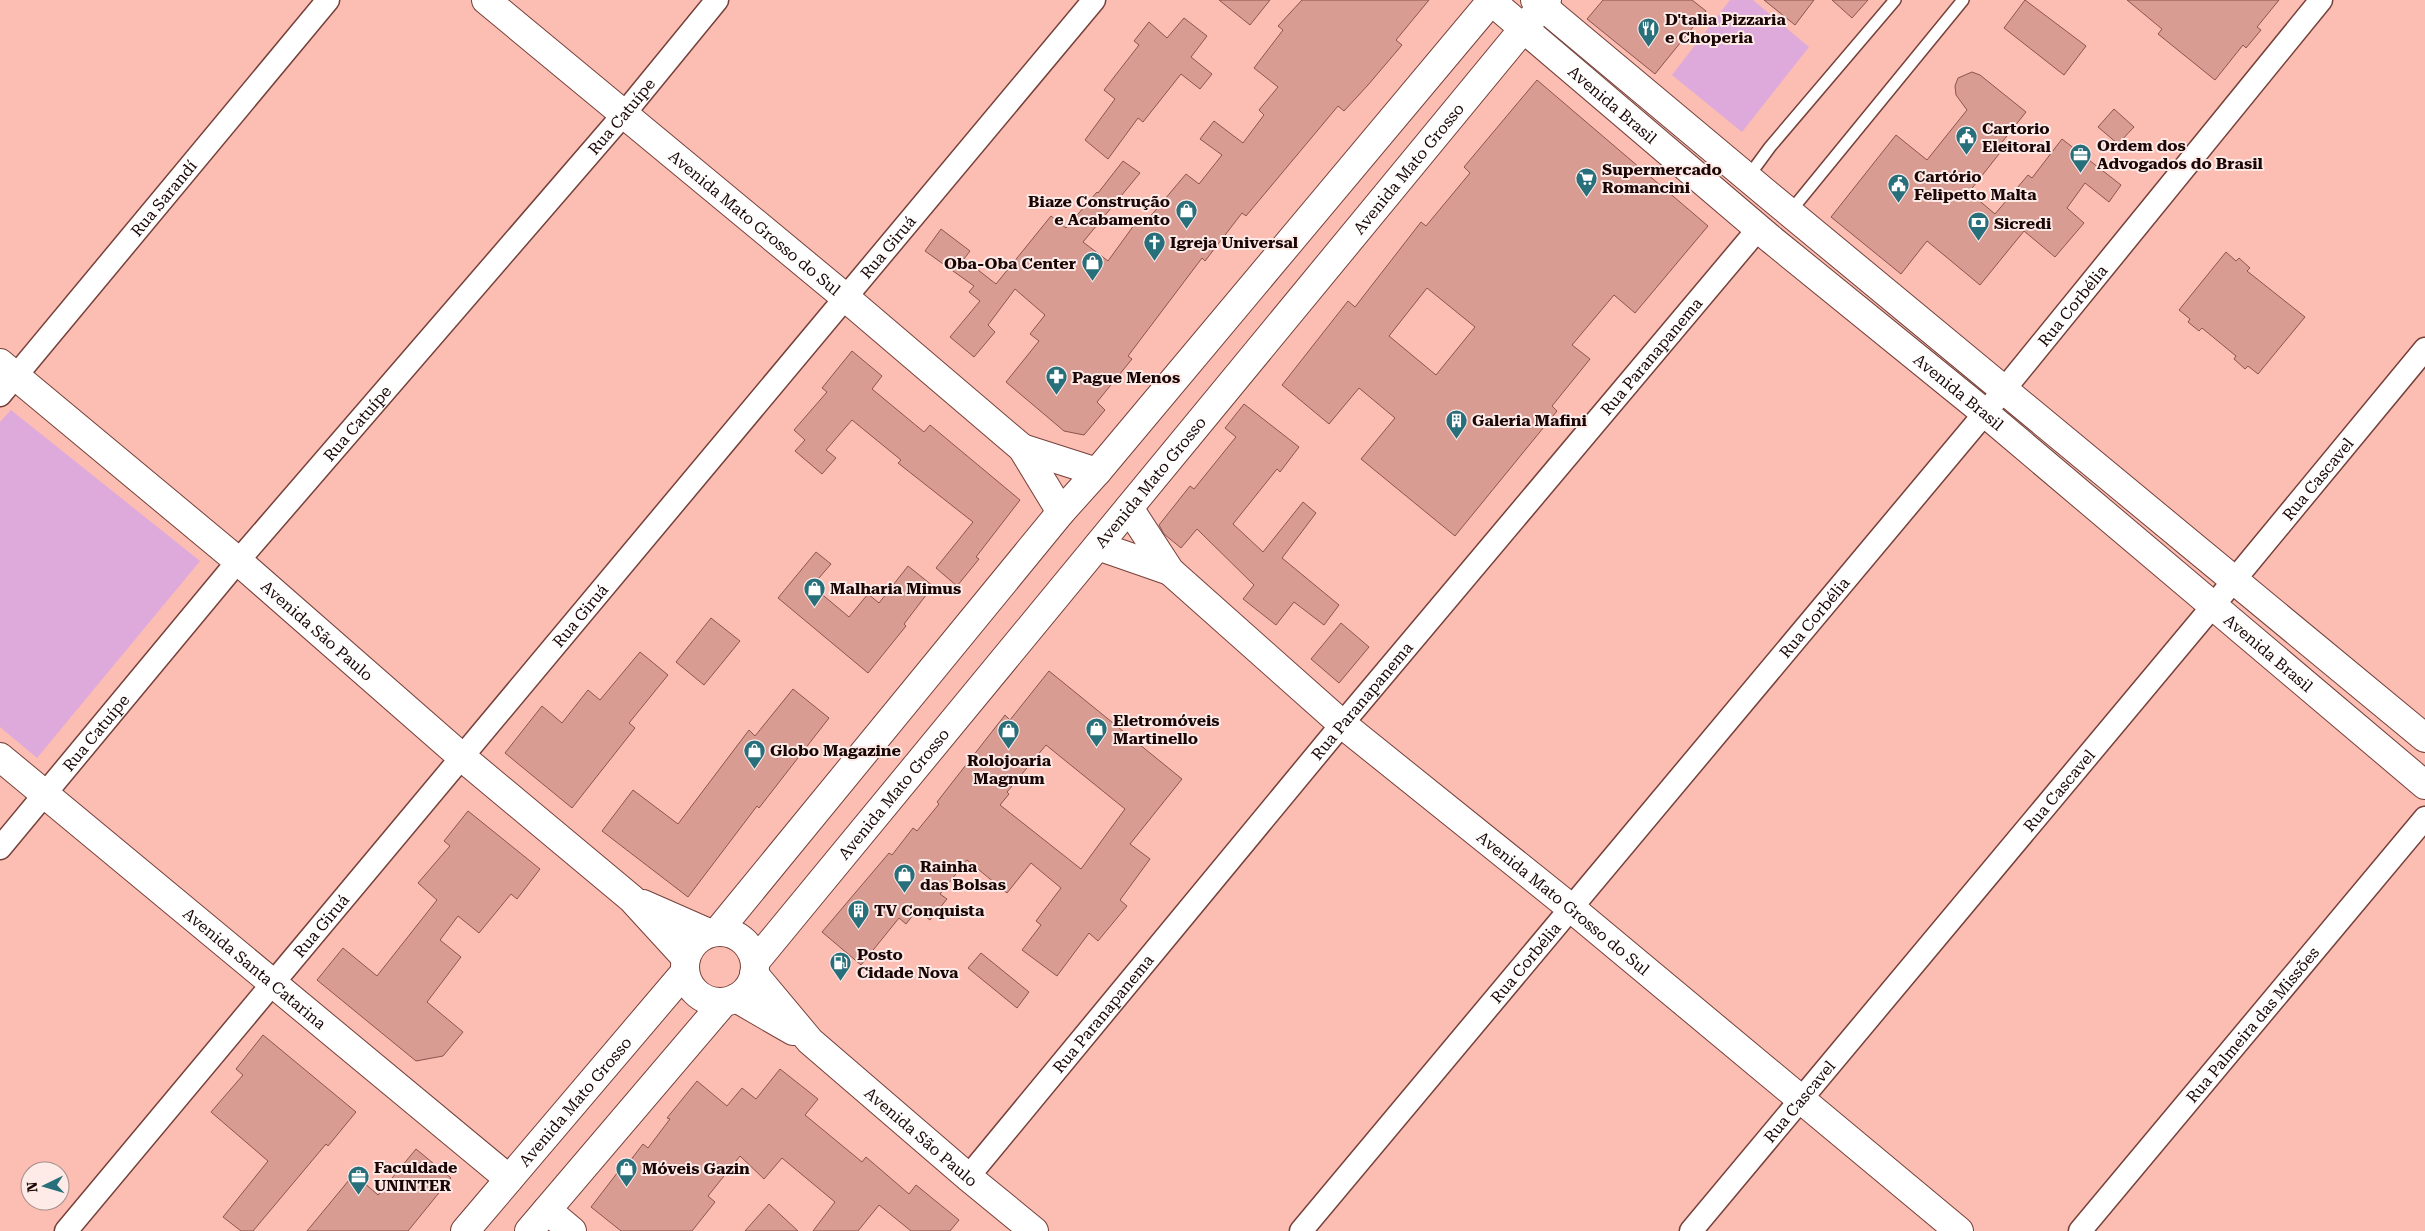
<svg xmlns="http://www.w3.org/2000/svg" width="2425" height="1231" font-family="'Roboto Serif',serif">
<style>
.green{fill:#deaadb}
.building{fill:#d89c92;stroke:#8c554d;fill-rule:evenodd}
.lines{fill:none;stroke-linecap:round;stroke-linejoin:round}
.lane-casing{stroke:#75413a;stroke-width:14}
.street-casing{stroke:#75413a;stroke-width:25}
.secondary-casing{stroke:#75413a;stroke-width:30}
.lane{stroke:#fff;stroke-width:11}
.street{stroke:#fff;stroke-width:22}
.secondary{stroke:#fff;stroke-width:28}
.labels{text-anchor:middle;stroke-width:4;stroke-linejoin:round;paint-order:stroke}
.poi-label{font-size:16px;font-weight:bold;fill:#1a0604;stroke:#feeae7;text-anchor:start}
.street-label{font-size:16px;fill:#1a0604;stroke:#feeae7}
</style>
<rect width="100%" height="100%" fill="#fcbdb3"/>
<path class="green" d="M1730,0H1753L1809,47L1742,132L1672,75Z
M11,410L200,561L37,758L0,727V422Z"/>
<path class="building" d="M1219,0H1270L1250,25Z
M1302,0H1429L1396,40L1402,45L1368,85L1344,111L1338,106L1246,216L1242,213L1205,261L1202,258L1128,356L1132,359L1097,402L1105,410L1084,435L1064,431L1006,382L1039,341L1030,334L1045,315L1015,289L988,325L995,332L974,357L950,337L980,301L969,292L974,286L925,251L941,229L970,251L964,259L996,284L1051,216L1066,228L1097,192L1098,193L1123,161L1140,173L1083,242L1108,261L1137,221L1143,225L1186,174L1199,184L1222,155L1200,139L1214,121L1243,143L1264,115L1259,110L1278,87L1254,68L1283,30L1278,26Z
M1603,0H1692L1706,11L1655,74L1587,19Z
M1764,0H1814L1795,25Z
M1832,0H1868L1852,18Z
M2025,0L2086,46L2064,75L2004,28Z
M2127,0H2279L2257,27L2261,30L2246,48L2243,45L2215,80L2158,34L2162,29Z
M1184,18L1207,36L1191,57L1212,74L1200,89L1181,74L1143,122L1138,118L1108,159L1085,140L1115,99L1104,90L1139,45L1134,41L1149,22L1167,38Z
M1972,72L1980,75L2026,112L1995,151L1999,154L1969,192L1995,214L2028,175L2032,178L2062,139L2121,185L2109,202L2085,183L2067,208L2084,223L2055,257L2024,231L1980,285L1927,241L1901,274L1831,217L1896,135L1927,160L1967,110L1956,95L1955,86L1958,78Z
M1537,80L1708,226L1635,313L1614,295L1572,345L1590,359L1552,406L1557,411L1455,536L1361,459L1395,418L1359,388L1329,424L1282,385L1348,301L1355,307L1421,222L1426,226L1470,173L1464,167ZM1427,288L1475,327L1436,375L1389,336Z
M2114,109L2134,127L2118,144L2098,127Z
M2226,252L2236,261L2239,258L2250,268L2247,271L2305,317L2258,374L2248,366L2245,369L2234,359L2236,356L2202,328L2199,331L2188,322L2190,319L2179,310Z
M852,351L882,376L872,389L924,432L930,425L1020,500L976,557L979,559L957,586L936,568L973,522L898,463L901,460L852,420L826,450L836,458L822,474L795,451L805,440L794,430L827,392L822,388Z
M1244,404L1299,447L1280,472L1277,469L1233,524L1263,552L1303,502L1316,513L1282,558L1339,605L1324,625L1294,602L1276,625L1243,599L1254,585L1197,529L1181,548L1164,534L1159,525L1190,486L1194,489L1236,437L1225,428Z
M816,552L831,564L812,586L849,617L868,594L879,603L908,566L933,586L904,624L906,626L868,673L778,598Z
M711,618L740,641L704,685L676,662Z
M1341,623L1369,647L1339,683L1311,659Z
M640,652L668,675L629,723L635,728L572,808L505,753L542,706L562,723L588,690L600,700Z
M1049,671L1182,779L1130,844L1150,859L1120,900L1127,906L1098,941L1089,933L1057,976L1022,950L1041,925L1036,921L1061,888L1031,863L1007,893L967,860L940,894L947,899L930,920L917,910L906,924L899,918L861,965L822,932L889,853L892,855L913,828L917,831L939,804L937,802L1005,715L1010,720ZM1046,745L1125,809L1081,869L1000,805L1009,794L1007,792Z
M793,689L829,718L759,808L757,806L688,897L602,831L633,790L678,824L749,730L755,736Z
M468,811L540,869L517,899L511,894L479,933L458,916L440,940L461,957L427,1002L463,1032L443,1056L416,1061L317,980L343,948L377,976L437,900L418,883L450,846L444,841Z
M981,953L1029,992L1017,1008L968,968Z
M263,1035L356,1112L328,1146L326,1144L253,1231H241L223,1217L268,1161L211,1112L243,1075L236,1069Z
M780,1069L818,1099L805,1115L862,1162L866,1157L909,1194L916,1185L959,1220L950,1231H911L879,1205L858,1231H813L835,1202L782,1158L764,1179L740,1156L708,1196L715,1202L692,1231H621L591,1207L621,1168L623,1170L643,1144L648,1148L670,1119L667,1118L697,1081L727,1106L742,1088L756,1099Z
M416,1149L451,1178L408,1231H307L354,1174L378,1195Z
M769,1204L798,1231H745Z"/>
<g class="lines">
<defs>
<path id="lane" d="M1748,177L1770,147L1895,0
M1789,213L1963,0"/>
<g id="street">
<path id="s1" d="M0,395L328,0"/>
<path id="s2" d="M0,848L238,561L623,115L717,0"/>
<path id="s3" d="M968,1177L1342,724L1759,228"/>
<path id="s4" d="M66,1231L1094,0"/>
<path id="s5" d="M1301,1231L1985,413L2321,0"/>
<path id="s6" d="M1691,1231L2212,607L2425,349"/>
<path id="s7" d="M2080,1231L2425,818"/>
</g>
<g id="secondary">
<path id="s8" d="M486,0L846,298L1022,448L1061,512"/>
<path id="s9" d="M1490,0L1772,240L1985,413L2425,785"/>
<path d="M1535,0L1772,198L2425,738"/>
<path id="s10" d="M0,363L238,561L463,758L632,899L686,958"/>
<path d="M1022,448L1097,472"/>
<path id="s11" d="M1129,508L1170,571L1342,724L1571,908L1959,1231"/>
<path d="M1098,546L1170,571"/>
<path id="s12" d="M0,757L509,1179"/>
<path d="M643,904L709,933"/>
<path d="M718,931L1061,512L1097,472L1492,0"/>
<circle cx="720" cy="967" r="35"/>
<path id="s13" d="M755,962L1547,0"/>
<path id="s14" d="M754,974L810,1041L968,1177L1034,1231"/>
<path d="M736,998L793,1031"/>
<path d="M547,1210L572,1231"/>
<path id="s15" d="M465,1231L685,972"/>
<path d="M529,1231L724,1002"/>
</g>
</defs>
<use href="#lane" class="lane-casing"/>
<use href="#street" class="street-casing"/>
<use href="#secondary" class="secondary-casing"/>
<use href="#lane" class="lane"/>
<use href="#street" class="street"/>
<use href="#secondary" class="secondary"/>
</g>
<defs>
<symbol id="restaurant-pin" viewBox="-11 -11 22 30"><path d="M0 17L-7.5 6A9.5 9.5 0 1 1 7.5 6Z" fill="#276f7a" stroke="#feeae7"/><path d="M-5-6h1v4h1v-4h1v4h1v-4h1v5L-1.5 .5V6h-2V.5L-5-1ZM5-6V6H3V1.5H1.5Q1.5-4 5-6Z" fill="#fff"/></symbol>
<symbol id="civic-pin" viewBox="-11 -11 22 30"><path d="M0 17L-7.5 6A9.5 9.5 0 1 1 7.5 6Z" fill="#276f7a" stroke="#feeae7"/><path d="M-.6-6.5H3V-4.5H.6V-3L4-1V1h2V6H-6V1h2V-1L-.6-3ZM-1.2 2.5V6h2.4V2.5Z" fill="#fff"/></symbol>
<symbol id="office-pin" viewBox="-11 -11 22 30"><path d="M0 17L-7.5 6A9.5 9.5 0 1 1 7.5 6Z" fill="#276f7a" stroke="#feeae7"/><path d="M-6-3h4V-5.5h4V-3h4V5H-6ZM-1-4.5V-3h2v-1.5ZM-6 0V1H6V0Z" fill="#fff"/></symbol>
<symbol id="supermarket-pin" viewBox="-11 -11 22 30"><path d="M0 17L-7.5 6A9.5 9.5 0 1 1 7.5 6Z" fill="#276f7a" stroke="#feeae7"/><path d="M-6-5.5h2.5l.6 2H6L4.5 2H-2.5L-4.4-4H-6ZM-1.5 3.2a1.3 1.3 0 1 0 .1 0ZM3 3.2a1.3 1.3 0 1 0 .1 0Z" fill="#fff"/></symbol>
<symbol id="shop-pin" viewBox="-11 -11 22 30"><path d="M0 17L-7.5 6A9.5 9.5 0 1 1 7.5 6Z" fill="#276f7a" stroke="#feeae7"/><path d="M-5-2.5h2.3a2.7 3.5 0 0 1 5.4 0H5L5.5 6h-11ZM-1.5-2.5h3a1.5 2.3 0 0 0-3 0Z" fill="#fff"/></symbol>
<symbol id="bank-pin" viewBox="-11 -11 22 30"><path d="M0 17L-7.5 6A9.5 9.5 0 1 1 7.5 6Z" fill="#276f7a" stroke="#feeae7"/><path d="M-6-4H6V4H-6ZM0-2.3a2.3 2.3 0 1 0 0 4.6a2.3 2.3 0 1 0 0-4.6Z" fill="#fff"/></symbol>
<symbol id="church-pin" viewBox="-11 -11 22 30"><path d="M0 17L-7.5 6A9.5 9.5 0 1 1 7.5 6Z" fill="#276f7a" stroke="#feeae7"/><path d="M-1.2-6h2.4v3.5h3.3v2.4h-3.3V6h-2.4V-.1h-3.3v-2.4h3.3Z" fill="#fff"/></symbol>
<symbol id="pharmacy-pin" viewBox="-11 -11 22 30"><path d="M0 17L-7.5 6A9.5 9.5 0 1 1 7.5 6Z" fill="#276f7a" stroke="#feeae7"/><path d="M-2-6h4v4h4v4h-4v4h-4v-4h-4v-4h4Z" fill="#fff"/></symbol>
<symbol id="building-pin" viewBox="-11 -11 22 30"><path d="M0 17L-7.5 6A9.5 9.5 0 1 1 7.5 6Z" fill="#276f7a" stroke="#feeae7"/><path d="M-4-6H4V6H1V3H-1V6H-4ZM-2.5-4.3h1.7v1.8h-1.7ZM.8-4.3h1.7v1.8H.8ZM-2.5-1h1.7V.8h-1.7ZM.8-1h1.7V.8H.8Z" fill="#fff"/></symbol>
<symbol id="fuel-pin" viewBox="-11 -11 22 30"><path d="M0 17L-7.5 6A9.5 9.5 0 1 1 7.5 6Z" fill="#276f7a" stroke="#feeae7"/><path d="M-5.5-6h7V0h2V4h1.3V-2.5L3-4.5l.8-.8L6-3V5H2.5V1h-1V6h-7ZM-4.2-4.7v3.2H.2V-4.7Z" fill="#fff"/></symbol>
</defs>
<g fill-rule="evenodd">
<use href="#restaurant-pin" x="1636" y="16" width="25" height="34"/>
<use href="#civic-pin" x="1954" y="124" width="25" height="34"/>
<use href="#office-pin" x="2068" y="142" width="25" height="34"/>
<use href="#supermarket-pin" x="1574" y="166" width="25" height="34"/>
<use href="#civic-pin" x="1886" y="172" width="25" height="34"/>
<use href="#shop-pin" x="1174" y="198" width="25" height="34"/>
<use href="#bank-pin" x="1966" y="210" width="25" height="34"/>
<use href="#church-pin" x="1142" y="230" width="25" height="34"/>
<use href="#shop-pin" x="1080" y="250" width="25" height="34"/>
<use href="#pharmacy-pin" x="1044" y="364" width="25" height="34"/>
<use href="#building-pin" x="1444" y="408" width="25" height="34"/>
<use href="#shop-pin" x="802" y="576" width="25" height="34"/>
<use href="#shop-pin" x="1084" y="716" width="25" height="34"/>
<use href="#shop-pin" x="996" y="718" width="25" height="34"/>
<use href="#shop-pin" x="742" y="738" width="25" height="34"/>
<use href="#shop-pin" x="892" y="862" width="25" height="34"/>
<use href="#building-pin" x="846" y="898" width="25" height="34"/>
<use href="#fuel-pin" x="828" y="950" width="25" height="34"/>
<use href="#shop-pin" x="614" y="1156" width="25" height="34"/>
<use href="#office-pin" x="346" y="1164" width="25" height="34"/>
</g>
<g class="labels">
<g class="poi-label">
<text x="1665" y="25">D'talia Pizzaria<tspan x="1665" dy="18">e Choperia</tspan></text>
<text x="1982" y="134">Cartorio<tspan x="1982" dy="18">Eleitoral</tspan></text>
<text x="2097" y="151">Ordem dos<tspan x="2097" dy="18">Advogados do Brasil</tspan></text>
<text x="1602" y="175">Supermercado<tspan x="1602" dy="18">Romancini</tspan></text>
<text x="1914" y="182">Cartório<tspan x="1914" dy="18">Felipetto Malta</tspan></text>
<text x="1170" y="207" text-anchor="end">Biaze Construção<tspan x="1170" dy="18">e Acabamento</tspan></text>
<text x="1994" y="229">Sicredi</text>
<text x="1170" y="248">Igreja Universal</text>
<text x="1076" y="269" text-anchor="end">Oba-Oba Center</text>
<text x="1072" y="383">Pague Menos</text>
<text x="1472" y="426">Galeria Mafini</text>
<text x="830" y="594">Malharia Mimus</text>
<text x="1113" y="726">Eletromóveis<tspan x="1113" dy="18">Martinello</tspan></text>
<text x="770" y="756">Globo Magazine</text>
<text x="1009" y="766" text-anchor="middle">Rolojoaria<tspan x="1009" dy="18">Magnum</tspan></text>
<text x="920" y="872">Rainha<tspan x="920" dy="18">das Bolsas</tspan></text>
<text x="874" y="916">TV Conquista</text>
<text x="857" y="960">Posto<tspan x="857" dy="18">Cidade Nova</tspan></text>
<text x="374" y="1173">Faculdade<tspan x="374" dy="18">UNINTER</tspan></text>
<text x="642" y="1174">Móveis Gazin</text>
</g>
<g class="street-label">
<text dy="6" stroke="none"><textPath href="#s9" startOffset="161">Avenida Brasil</textPath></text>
<text dy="6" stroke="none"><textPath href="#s2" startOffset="960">Rua Catuípe</textPath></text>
<text dy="6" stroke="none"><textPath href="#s13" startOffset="1028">Avenida Mato Grosso</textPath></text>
<text dy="6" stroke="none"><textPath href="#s1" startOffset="256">Rua Sarandí</textPath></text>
<text dy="6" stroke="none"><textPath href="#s8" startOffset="349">Avenida Mato Grosso do Sul</textPath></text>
<text dy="6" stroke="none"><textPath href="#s4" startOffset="1282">Rua Giruá</textPath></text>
<text dy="6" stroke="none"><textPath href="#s5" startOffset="1205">Rua Corbélia</textPath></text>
<text dy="6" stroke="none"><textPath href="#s3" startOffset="1068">Rua Paranapanema</textPath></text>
<text dy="6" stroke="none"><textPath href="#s9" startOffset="611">Avenida Brasil</textPath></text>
<text dy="6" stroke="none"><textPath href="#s2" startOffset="555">Rua Catuípe</textPath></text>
<text dy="6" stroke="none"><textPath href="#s6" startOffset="979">Rua Cascavel</textPath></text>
<text dy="6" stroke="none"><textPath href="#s13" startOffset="622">Avenida Mato Grosso</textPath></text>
<text dy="6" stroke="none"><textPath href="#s4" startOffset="802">Rua Giruá</textPath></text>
<text dy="6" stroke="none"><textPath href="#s5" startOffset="800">Rua Corbélia</textPath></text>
<text dy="6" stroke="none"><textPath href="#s10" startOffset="415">Avenida São Paulo</textPath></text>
<text dy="6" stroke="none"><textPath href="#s9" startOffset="1016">Avenida Brasil</textPath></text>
<text dy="6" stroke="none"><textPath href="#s3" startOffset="618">Rua Paranapanema</textPath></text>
<text dy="6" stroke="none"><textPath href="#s2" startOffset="150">Rua Catuípe</textPath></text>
<text dy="6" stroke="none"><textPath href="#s6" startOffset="574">Rua Cascavel</textPath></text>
<text dy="6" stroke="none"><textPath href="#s13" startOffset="218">Avenida Mato Grosso</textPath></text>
<text dy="6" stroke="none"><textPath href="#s11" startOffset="590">Avenida Mato Grosso do Sul</textPath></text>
<text dy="6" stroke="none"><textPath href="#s4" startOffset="398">Rua Giruá</textPath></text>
<text dy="6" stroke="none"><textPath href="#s5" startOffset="350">Rua Corbélia</textPath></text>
<text dy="6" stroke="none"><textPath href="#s12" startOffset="331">Avenida Santa Catarina</textPath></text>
<text dy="6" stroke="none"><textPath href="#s3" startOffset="212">Rua Paranapanema</textPath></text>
<text dy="6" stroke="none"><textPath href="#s7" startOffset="269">Rua Palmeira das Missões</textPath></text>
<text dy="6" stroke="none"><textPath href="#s15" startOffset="170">Avenida Mato Grosso</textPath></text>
<text dy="6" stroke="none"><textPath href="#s6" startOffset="169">Rua Cascavel</textPath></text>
<text dy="6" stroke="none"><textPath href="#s14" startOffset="234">Avenida São Paulo</textPath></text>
</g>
</g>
<g transform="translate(45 1186) rotate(265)"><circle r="24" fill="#feeae7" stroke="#a38f8c"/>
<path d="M0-4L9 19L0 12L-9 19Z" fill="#276f7a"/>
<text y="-8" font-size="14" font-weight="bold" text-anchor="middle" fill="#1a0604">N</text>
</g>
</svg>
